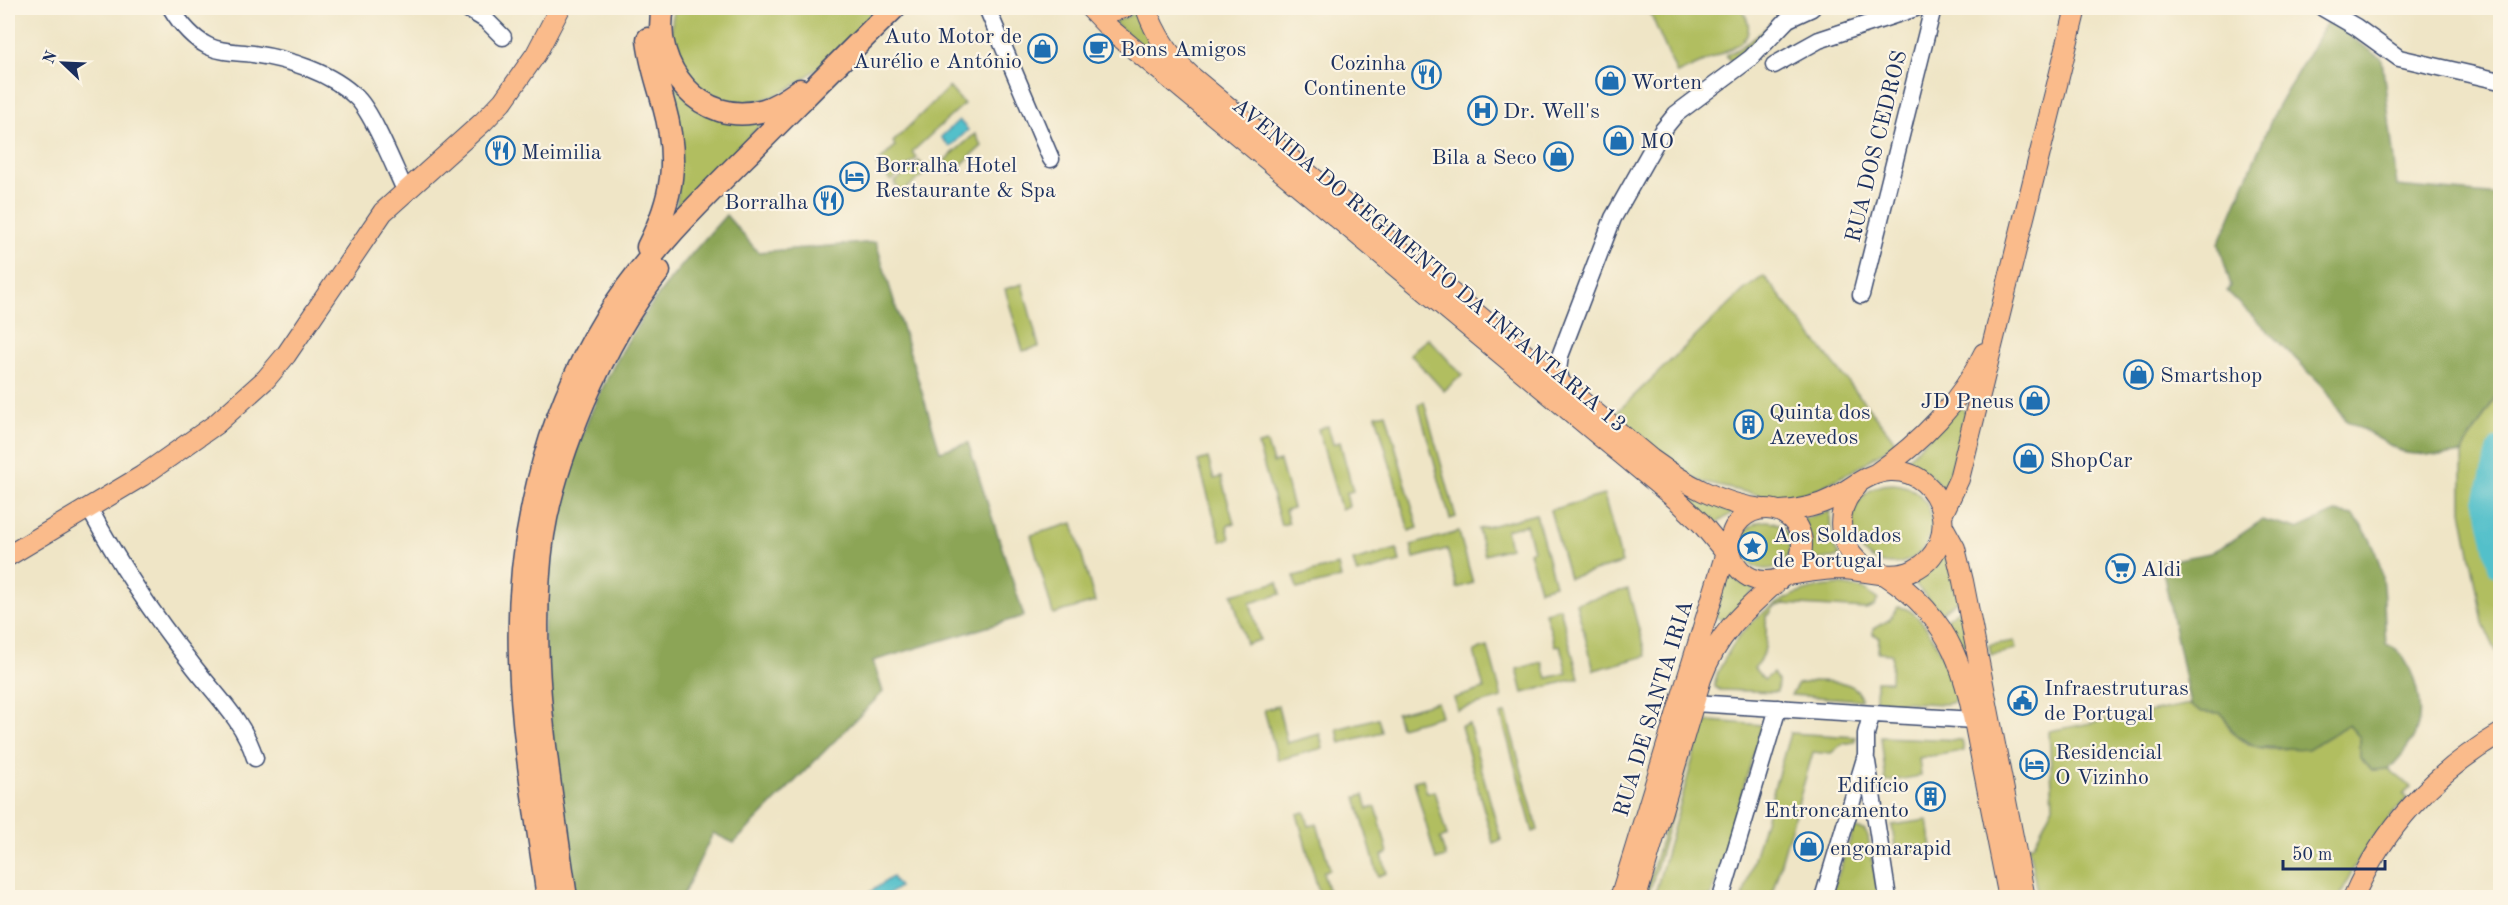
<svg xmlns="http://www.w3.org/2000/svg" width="2508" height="905" font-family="'Old Standard TT',serif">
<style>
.green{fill:#b1be60;stroke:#66765f;stroke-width:1.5}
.forest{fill:#8ca556;stroke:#546a5a;stroke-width:1.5}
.water{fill:#52c0ca;stroke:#367894;stroke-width:1.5}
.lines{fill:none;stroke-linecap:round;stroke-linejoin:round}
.river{stroke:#52c0ca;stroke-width:24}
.minor-casing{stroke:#3b4a6e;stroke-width:19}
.major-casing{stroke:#3b4a6e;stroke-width:22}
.highway-casing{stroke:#3b4a6e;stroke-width:25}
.minor{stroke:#fff;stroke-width:16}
.major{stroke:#fabb8b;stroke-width:20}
.highway{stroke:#fabb8b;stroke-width:22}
.labels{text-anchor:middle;stroke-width:4.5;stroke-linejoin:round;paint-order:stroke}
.poi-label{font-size:22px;fill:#1b2f5e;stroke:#fcf5e5;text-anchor:start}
.street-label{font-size:22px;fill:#1b2f5e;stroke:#fcf5e5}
</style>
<rect width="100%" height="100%" fill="#fcf5e5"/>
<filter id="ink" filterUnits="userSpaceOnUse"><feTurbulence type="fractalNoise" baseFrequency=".0167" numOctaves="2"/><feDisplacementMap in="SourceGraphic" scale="12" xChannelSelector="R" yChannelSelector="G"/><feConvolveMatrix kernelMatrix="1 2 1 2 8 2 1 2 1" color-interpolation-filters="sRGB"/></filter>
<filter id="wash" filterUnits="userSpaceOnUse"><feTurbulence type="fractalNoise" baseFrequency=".008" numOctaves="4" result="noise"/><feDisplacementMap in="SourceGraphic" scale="24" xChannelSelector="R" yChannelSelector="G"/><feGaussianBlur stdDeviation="1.35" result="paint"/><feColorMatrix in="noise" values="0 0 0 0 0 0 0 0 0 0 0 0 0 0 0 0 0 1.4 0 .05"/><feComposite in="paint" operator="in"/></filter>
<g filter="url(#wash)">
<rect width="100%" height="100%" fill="#efe5c6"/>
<path class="green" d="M675,8H879C839,45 784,120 722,98C710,94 695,87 688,76C674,54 667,33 675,8Z
M1648,8H1742C1746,17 1751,25 1747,35C1742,47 1691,67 1677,74Z
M1784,8H1806L1735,67L1726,55C1751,43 1767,29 1784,8Z
M1138,12L1146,33L1158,53L1155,56L1113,22Z
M663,76L765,120L724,164L676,211L678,193Z
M949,87L964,104L912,152L917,158L891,181L876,165L895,146L893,142Z
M975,134L982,146L952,173L944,161Z
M919,161L928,171L901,193L894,183Z
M1764,276L1896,442L1858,468L1814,491L1786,497H1768L1704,483L1676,468L1613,416L1744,290Z
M1022,284L1039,347L1023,351L1005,289Z
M1428,338L1462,375L1444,391L1410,354Z
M2500,389V660L2483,623L2462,510V453Z
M1424,402L1456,517L1450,519L1418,404Z
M1962,407L1966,414L1946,491L1930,475L1904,462L1958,408Z
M1386,413L1418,528L1409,531L1376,415Z
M1328,426L1333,444L1340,442L1353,491L1346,493L1349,506L1341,509L1318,429Z
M1267,443L1273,463L1280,461L1293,508L1285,510L1289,523L1281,525L1258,445Z
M1208,458L1214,479L1221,477L1234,523L1227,526L1230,539L1221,541L1198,461Z
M1852 524a40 40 0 1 1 80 0a40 40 0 1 1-80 0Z
M1680,490L1732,513L1716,524L1678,492Z
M1604,495L1622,563L1569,578L1550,510Z
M1830,511L1831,542L1840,557L1807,561L1811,540L1803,519Z
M1536,514L1555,585L1540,589L1529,552L1533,550L1526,525L1506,530L1510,548L1485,555L1478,529Z
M1742 545a24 24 0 1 1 48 0a24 24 0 1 1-48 0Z
M1073,523L1095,602L1053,614L1031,535Z
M1459,532L1473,583L1457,588L1447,549L1414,558L1411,545Z
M1397,549L1400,562L1357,574L1353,561Z
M1945,551L1959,599L1941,613L1912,581L1930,571Z
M1338,565L1341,578L1297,589L1294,576Z
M1729,573L1739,582L1755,589L1724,621L1713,615Z
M1278,582L1281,594L1250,603L1260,640L1246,644L1232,594Z
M1840,585L1863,589L1878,600L1874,606L1866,609L1783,604L1774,607L1769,615H1766C1766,634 1769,655 1754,668L1764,680L1773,673L1778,681L1777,692L1720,690L1715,687C1714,677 1721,666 1726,657C1748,614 1792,587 1840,585Z
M1628,589L1646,656L1594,670L1576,603Z
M1898,607C1925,607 1947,666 1956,687L1958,695L1952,703L1944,704L1876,701V681H1891L1892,654L1878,653L1879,637L1873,634V629L1889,620Z
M1560,608L1579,678L1523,693L1517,669L1542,662L1547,678L1567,673L1560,645L1555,646L1545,612Z
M1961,608L1968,644L1962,647L1946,619Z
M2014,641L2016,650L1991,655L1989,645Z
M1488,647L1502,698L1457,710L1454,698L1484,689L1474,651Z
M1814,681C1829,682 1859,679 1861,700L1791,695L1798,684Z
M1437,702L1441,716L1400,727L1396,713Z
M2190,704L2202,712L2221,713C2226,720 2230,731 2236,736C2267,763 2320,743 2349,724L2360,738V758L2372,770L2389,769L2411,787L2403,795L2407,798C2378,831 2356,856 2340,897H2038L2028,845H2033L2053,806L2049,731Z
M1278,706L1287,743L1320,734L1323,748L1278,760L1264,710Z
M1506,713L1538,830L1533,832L1501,715Z
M1378,718L1382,732L1340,743L1337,729Z
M1710,721L1762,725L1711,897H1654L1701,730L1704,724Z
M1696,723H1699L1648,897L1644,898Z
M1469,724L1501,840L1493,843L1461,726Z
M1790,733L1856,737L1854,742L1842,744L1830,754L1813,752L1771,897H1743Z
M1881,737L1962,740L1964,751L1919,758L1921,776L1886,782Z
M1423,779L1427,793L1434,791L1447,836L1440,839L1446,857L1436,860L1414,781Z
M1364,795L1368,809L1376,807L1388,853L1382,855L1387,873L1378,876L1356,797Z
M1305,812L1309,826L1317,824L1330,869L1323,872L1328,890L1319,893L1297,814Z
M1928,820L1932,849L1896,855L1892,825Z
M1854,828L1864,830L1868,836L1879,897L1830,898Z"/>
<path class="forest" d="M2328,20L2382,59L2397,186L2500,195V389L2462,453L2441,456L2404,453L2345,420L2324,387L2227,291L2231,286L2219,244L2275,111Z
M726,215L758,252L876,242L940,451L968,443L1024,616L873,661L883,692L734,843L713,833L682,897L572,898C563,827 552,757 548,686C547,667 544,647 544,627C548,515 581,410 643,317C667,280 697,248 726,215Z
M2335,512L2353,515C2390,557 2382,592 2386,644C2390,646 2396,648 2398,651C2415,669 2425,708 2416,731C2411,746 2400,758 2389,769L2372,770L2360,758V738L2349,724L2308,749L2257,747L2236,736L2221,713L2202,712L2190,704L2161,562L2210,553L2230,542L2262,520L2297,529Z"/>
<path class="water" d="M959,120L968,130L950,147L941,137Z
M892,877L899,887L884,897H872L869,893Z"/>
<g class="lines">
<path class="river" d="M2500,449L2486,498L2500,566"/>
</g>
</g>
<g filter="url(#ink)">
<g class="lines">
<defs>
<path id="minor" d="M171,8C180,23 192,38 208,46C222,53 238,52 253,54C288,59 331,72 357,98C373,114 394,167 405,190
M466,8L486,20L503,37
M987,8L1051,159
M2323,8L2356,27L2399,58L2500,81
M1774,65L1819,40L1916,8
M1861,295L1933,8
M1563,387L1558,370L1560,356L1613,218L1662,131L1676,114L1751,58L1788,19L1812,8
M89,508C118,562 153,615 191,663C215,695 243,719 255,758
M1694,703L1974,720
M1867,762L1888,898
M1721,898L1778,708
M1823,898L1866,755V734L1871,716"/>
<path id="major" d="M1090,8L1110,29L1678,501L1701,523L1734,563
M1093,8L1108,12L1124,8
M1146,8C1155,35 1170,57 1192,77L1651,459C1684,483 1720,504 1762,509
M1877,473C1920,443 1962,401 1984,353
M1857,486C1830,513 1839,554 1872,571
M1730 545a36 36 0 1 1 72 0a36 36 0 1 1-72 0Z
M1780,511C1798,510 1816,507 1833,498C1851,489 1868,472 1890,471C1945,469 1963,546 1914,570C1892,581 1866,570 1842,569C1824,569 1806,572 1788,575
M1943,513L1959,479L2076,8
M1944,528L1955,548L1963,581L2025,898
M8,556L142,476L216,424L266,379L286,355L383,212L483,122L503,101L536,54L560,8
M1885,575C1961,623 1967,686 1983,767C1992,811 2000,854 2009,898
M1620,898L1732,533
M1636,898L1701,679C1717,634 1744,611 1779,580
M2353,898C2383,828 2435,772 2500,734"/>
<path id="highway" d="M663,8C651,66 701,129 764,110C777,106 789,98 800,90
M648,39C650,62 658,83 664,106C679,160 673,198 648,247
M548,898C537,818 522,738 520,658C516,541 544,420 605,320C643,258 695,207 745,157C795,107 844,57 894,8
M566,898C549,778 526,656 543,535C550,489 566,444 584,401C604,355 628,310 659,271"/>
</defs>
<use href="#minor" class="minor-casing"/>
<use href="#major" class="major-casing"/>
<use href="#highway" class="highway-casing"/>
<use href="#minor" class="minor"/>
<use href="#major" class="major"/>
<use href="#highway" class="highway"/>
</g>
</g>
<defs>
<symbol id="shop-ring" viewBox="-11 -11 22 22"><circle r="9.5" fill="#fcf5e5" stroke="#1f6fb2" stroke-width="1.5"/><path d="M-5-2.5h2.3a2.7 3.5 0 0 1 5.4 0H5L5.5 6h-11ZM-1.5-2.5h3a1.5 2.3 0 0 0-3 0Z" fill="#1f6fb2"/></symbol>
<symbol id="cafe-ring" viewBox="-11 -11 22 22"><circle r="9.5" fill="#fcf5e5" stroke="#1f6fb2" stroke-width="1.5"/><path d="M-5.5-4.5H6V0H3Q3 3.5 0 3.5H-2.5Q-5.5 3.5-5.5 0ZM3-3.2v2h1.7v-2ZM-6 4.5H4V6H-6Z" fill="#1f6fb2"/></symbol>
<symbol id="restaurant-ring" viewBox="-11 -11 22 22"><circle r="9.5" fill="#fcf5e5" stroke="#1f6fb2" stroke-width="1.5"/><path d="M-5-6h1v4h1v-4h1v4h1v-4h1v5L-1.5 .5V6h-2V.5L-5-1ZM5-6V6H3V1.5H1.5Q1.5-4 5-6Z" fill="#1f6fb2"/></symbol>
<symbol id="hospital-ring" viewBox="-11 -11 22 22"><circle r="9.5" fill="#fcf5e5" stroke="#1f6fb2" stroke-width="1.5"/><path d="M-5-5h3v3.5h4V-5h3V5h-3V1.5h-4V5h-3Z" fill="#1f6fb2"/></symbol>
<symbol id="hotel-ring" viewBox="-11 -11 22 22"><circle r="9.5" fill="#fcf5e5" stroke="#1f6fb2" stroke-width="1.5"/><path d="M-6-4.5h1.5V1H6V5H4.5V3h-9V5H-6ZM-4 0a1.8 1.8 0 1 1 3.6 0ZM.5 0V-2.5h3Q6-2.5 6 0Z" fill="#1f6fb2"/></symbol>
<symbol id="building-ring" viewBox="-11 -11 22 22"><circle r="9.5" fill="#fcf5e5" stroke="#1f6fb2" stroke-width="1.5"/><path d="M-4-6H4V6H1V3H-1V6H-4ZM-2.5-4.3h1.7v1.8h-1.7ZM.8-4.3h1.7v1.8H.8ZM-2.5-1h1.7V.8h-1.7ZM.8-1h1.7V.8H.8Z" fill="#1f6fb2"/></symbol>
<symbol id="sight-ring" viewBox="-11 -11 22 22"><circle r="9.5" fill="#fcf5e5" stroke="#1f6fb2" stroke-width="1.5"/><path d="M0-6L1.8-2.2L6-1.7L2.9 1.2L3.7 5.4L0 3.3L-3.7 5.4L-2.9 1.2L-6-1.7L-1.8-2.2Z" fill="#1f6fb2"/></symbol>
<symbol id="supermarket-ring" viewBox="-11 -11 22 22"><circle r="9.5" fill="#fcf5e5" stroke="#1f6fb2" stroke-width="1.5"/><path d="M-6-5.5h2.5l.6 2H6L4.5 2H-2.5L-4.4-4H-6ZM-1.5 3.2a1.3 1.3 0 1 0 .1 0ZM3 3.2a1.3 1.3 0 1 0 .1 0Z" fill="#1f6fb2"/></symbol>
<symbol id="civic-ring" viewBox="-11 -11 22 22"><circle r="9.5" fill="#fcf5e5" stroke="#1f6fb2" stroke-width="1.5"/><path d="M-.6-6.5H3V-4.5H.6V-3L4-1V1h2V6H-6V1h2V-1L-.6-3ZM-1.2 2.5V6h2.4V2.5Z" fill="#1f6fb2"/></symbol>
</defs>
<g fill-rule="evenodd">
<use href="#shop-ring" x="1026" y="32" width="33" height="33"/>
<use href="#cafe-ring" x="1082" y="32" width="33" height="33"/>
<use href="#restaurant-ring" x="1410" y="58" width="33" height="33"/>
<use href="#shop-ring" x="1594" y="64" width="33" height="33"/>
<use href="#hospital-ring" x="1466" y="94" width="33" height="33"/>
<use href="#shop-ring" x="1602" y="124" width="33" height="33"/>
<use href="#restaurant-ring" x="484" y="134" width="33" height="33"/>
<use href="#shop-ring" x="1542" y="140" width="33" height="33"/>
<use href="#hotel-ring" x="838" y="160" width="33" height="33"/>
<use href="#restaurant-ring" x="812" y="184" width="33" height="33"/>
<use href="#shop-ring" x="2122" y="358" width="33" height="33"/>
<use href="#shop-ring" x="2018" y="384" width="33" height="33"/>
<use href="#building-ring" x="1732" y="408" width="33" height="33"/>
<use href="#shop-ring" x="2012" y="442" width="33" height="33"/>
<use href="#sight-ring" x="1736" y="530" width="33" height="33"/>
<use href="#supermarket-ring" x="2104" y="552" width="33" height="33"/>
<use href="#civic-ring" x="2006" y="684" width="33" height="33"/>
<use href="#hotel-ring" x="2018" y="748" width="33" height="33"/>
<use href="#building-ring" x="1914" y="780" width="33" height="33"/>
<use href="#shop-ring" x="1792" y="830" width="33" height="33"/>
</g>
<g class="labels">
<g class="poi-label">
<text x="1022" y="43" text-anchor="end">Auto Motor de<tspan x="1022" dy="25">Aurélio e António</tspan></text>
<text x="1120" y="56">Bons Amigos</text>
<text x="1406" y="70" text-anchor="end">Cozinha<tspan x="1406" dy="25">Continente</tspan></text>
<text x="1631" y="89">Worten</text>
<text x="1503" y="118">Dr. Well's</text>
<text x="1640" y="148">MO</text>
<text x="521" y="159">Meimilia</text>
<text x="1537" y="164" text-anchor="end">Bila a Seco</text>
<text x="875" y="172">Borralha Hotel<tspan x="875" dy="25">Restaurante &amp; Spa</tspan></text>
<text x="808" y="209" text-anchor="end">Borralha</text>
<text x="2160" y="382">Smartshop</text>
<text x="2014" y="408" text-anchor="end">JD Pneus</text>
<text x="1769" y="419">Quinta dos<tspan x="1769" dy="25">Azevedos</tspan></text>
<text x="2050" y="467">ShopCar</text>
<text x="1773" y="542">Aos Soldados<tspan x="1773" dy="25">de Portugal</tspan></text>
<text x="2141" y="576">Aldi</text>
<text x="2044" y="695">Infraestruturas<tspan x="2044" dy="25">de Portugal</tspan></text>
<text x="2055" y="759">Residencial<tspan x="2055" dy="25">O Vizinho</tspan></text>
<text x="1909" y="792" text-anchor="end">Edifício<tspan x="1909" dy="25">Entroncamento</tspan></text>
<text x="1830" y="855">engomarapid</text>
</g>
<g class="street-label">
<text transform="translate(1875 146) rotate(-76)" y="8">RUA DOS CEDROS</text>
<text transform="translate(1430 264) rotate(40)" y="8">AVENIDA DO REGIMENTO DA INFANTARIA 13</text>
<text transform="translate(1652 708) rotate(-73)" y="8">RUA DE SANTA IRIA</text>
</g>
</g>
<rect width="2508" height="905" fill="none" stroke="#fcf5e5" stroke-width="30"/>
<g transform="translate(63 63) rotate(293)" stroke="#fcf5e5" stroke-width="4.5" paint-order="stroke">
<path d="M0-4.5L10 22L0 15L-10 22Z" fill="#1b2f5e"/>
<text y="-9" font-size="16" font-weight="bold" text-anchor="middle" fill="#1b2f5e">N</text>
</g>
<path d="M2283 860v9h102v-9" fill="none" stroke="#1b2f5e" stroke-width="3"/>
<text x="2292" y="860" font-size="18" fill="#1b2f5e" stroke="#fcf5e5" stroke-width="4.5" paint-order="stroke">50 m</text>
</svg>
